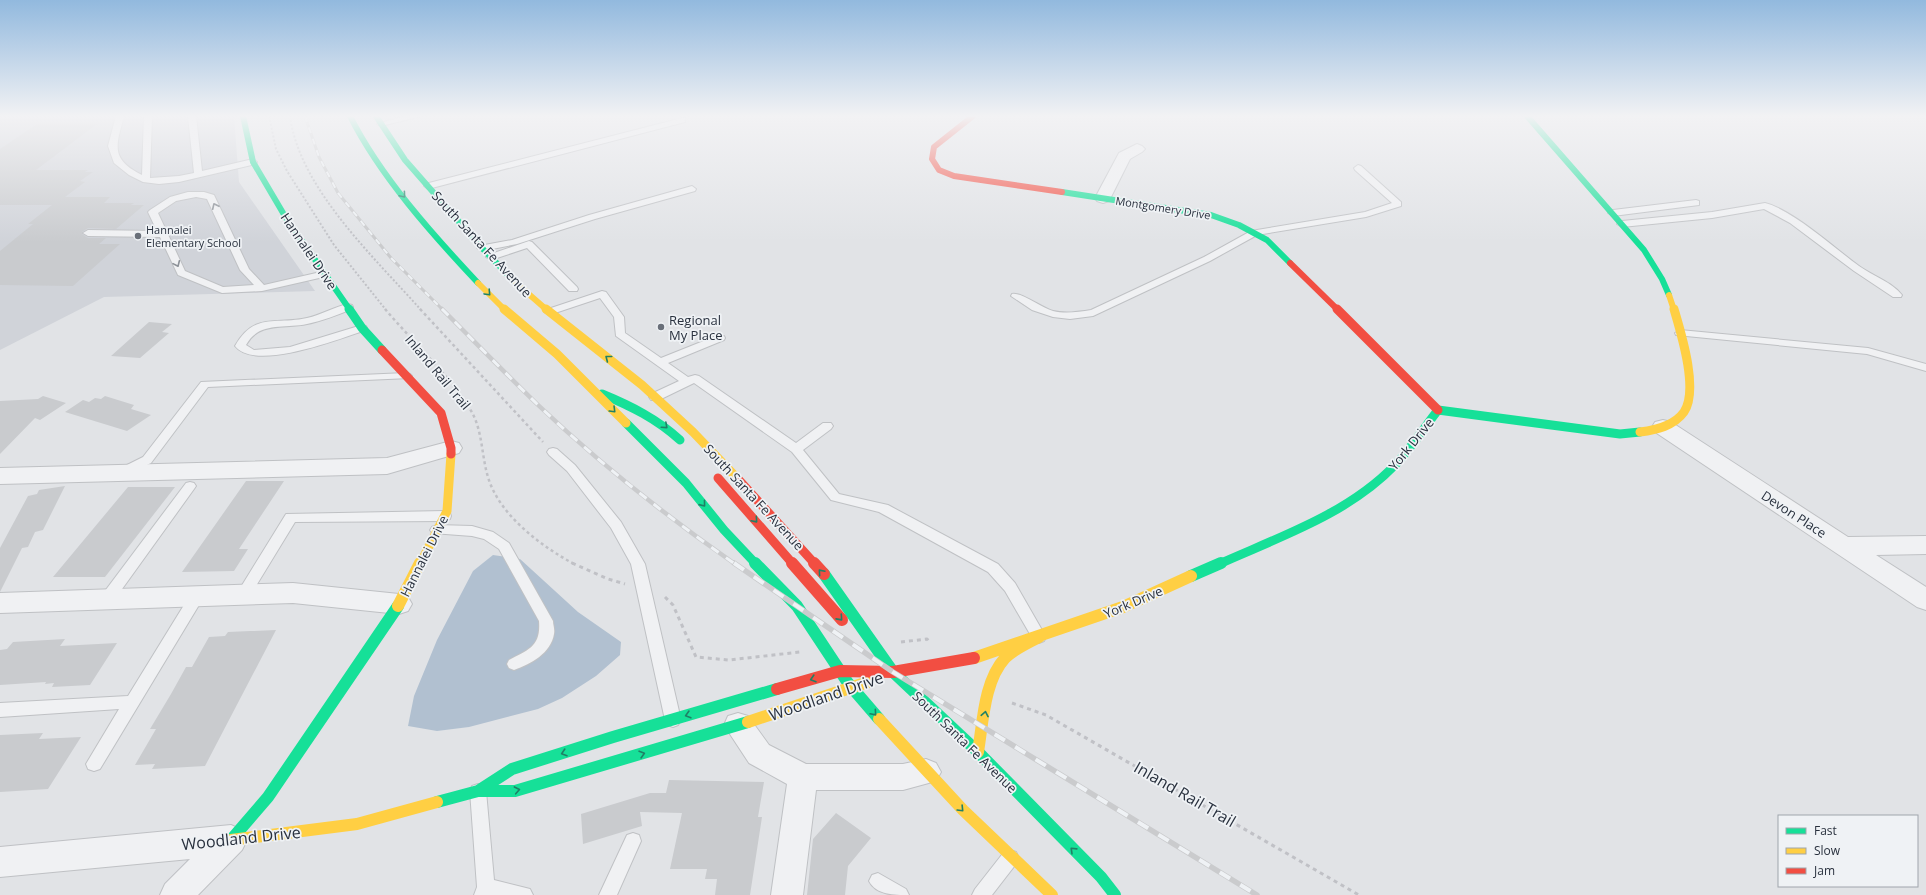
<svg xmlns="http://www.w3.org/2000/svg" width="1926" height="895" font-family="'Open Sans',sans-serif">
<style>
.built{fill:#d0d3d9}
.water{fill:#b1c0d0}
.building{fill:#c9cbce}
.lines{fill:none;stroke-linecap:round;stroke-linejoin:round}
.lane-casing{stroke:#bfc1c4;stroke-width:2}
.street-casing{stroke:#bfc1c4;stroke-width:2}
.path-far2{stroke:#c0c1c6;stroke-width:2;stroke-dasharray:2 2;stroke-linecap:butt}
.path-far1{stroke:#c0c1c6;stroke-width:2.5;stroke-dasharray:3 3;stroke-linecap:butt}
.path{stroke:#c0c1c6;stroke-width:3;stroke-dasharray:4 4;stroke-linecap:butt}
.lane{fill:#f0f1f3;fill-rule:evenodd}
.street{fill:#f0f1f3;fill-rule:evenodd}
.fast-far2{stroke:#16e098;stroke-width:6}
.fast-far1{stroke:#16e098;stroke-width:9}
.fast{stroke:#16e098;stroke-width:12}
.slow-far2{stroke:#ffcf43;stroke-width:6}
.slow-far1{stroke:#ffcf43;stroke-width:9}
.slow{stroke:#ffcf43;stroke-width:12}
.jam-far2{stroke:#f24e42;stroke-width:6}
.jam-far1{stroke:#f24e42;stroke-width:9}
.jam{stroke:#f24e42;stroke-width:12}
.rail-far2-casing{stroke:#cacbcd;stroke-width:3}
.rail-far1-casing{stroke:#cacbcd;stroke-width:4.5}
.rail-casing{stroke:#cacbcd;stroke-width:5.5}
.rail-far2{stroke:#eff2f5;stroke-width:2;stroke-dasharray:6;stroke-linecap:butt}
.rail-far1{stroke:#eff2f5;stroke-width:3;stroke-dasharray:9;stroke-linecap:butt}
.rail{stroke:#eff2f5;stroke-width:4;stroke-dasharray:12;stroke-linecap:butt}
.oneway{stroke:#208066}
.oneway2{stroke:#8c9198}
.poi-dot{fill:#696f79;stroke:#eff2f5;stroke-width:1.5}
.labels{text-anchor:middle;stroke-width:3.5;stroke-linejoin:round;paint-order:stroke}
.far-street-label{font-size:11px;fill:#29313e;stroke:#eff2f5}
.far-poi-label{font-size:11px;fill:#29313e;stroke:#eff2f5;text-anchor:start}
.street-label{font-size:13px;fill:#29313e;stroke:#eff2f5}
.poi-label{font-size:13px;fill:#29313e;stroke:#eff2f5;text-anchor:start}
.near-street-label{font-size:16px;fill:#29313e;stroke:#eff2f5}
</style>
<rect width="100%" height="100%" fill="#e1e3e6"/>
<path class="built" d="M0,116H234L239,182L315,291L104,297L0,350Z"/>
<path class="water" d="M493,555L520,559L578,612L621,642L620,655L596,676L562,698L538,709L469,727L437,731L408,726L414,696L437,640L473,571Z"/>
<path class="building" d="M80,123L97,124L36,170H88L85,172H93L80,181L85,182L65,197H110L104,203H134L131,205H144L116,229L88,228L82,232V234L88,238H106L99,244H120L73,286L0,285V251L33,224H28L52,205H0V149L37,124Z
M149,322L172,324L162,332L169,333L140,358L111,356Z
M43,396L66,403L40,420L35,418L0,454V401L38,399Z
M105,396L134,405L131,409L151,415L127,431L65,412L83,400L89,402L95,398L101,399Z
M246,481H284L239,549H248L234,571L182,572Z
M65,486L43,530L35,532L28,547L22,548L0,592V548L28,496L37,494L39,490Z
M128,487H175L105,577H53Z
M276,630L205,766L152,769L155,764L135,765L156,729H150L171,694L186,667H192L209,637L225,636L228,632Z
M65,639L60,646L117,643L90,685L52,687L54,683L45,684L46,682L0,685V650L7,649L13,642Z
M43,733L39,739L81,737L48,789L0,792V735Z
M669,780L764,782L758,817H762L750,895H715L717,879H705L707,869H670L682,813L640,812L642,826L583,844L581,814L650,793H666Z
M836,813L871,838L848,866L845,895H807L813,839Z"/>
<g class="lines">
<defs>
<path id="lane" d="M116,116H124C116,146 110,159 142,175L144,116H152L150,178L179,176L194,173L188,116H196L202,171L253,159L257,162L256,164L179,182L159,184L143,182L129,175L114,163L108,146Z
M405,116H422L381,126L377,124Z
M682,118H685V122L428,189L424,186L425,184Z
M1358,165L1361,166L1401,202V206L1366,217L1257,235L1210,261L1093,316L1070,319L1053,317L1032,310L1011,296L1012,294C1022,292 1042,308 1053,311C1065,314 1078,312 1091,310L1204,257L1251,231L1365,212L1392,203L1355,170L1354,168Z
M692,186L696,189L695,191L595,219L517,244L482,251L477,248L479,246L512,240L589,215Z
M188,192H204L214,195L249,269L264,285L325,271L330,274L328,276L262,291L222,293L178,275L160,237L88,236L83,233L88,230L157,231L148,212L150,210L170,197ZM196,197L207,199L240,270L254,285L223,287L185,271L158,213L176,201Z
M1696,200L1699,201V205L1613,216L1608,213L1613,210Z
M1765,203C1793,210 1834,248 1859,266C1873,276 1892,282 1902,295L1901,297H1893L1854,271L1790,223L1764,209L1712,218L1622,227L1617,224L1622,221L1712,212Z
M529,241L532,242L577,287L578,289L577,291H569L527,248L491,260L486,257L488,255Z
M602,291L606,292L624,317L625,333L661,358L716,336H724L725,338L724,340L668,363L688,377L695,375L699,376L796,443L823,423H831L833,426L831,429L803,450L839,494L888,505L998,564L1015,583L1046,637L1044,641L1039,643L1034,641L1005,591L988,572L879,512L831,500L792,452L694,383L659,400H651L649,397L651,394L679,381L616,336L614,317L600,298L549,315L544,312L545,310Z
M348,304L352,305L353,307L352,309C337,315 322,321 307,324C284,329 259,321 246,345L254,350L290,347L362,325L366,326L367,328L366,330C339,339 255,372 235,346C254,312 275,325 307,318C321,315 334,307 348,304Z
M1680,330L1868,348L1926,364V371L1867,354L1676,335L1675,333Z
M406,373L410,374L412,376L410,378L208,387L151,463L125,475L121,474L119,471L121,468L143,457L201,382Z
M553,448L557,449L575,465L621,522L645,564L681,720L678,725L673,727L668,725L665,720L631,564L611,528L567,471L549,455L547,452L549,449Z
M190,482L194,483L196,486L194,489L112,603L107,604L102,603L100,599L102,595L186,483Z
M445,511L450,513L451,516L450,519L445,521L295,522L248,599L243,600L238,599L236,595L286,514Z
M437,525L472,526L493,532L509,543L553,621C553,625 555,629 554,634C551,653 531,664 514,670L509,668L507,664L509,660C529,650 541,646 539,621L499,549L484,539L472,536L432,533L430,530L432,527Z
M197,591L202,592L204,596L202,600L100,769L94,771L88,769L86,764L119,709L0,717V703L128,696L192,592Z
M478,784L484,786L486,791L494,880L530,889L533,895H474L477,887L470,791L472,786Z
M633,833L639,835L641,841L617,895H599L627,835Z
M1010,850L1016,852L1019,858L1016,864L992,895H972L975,889L1004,852Z
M878,873L906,889L909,895C894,895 876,895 869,881L872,875Z"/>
<path id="street" d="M1137,144L1142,146L1145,149L1142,152L1130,159L1109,201L1103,203L1097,201L1095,198L1119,153Z
M1663,420L1671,422L1848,537L1926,536V554L1876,555L1926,587V610L1917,607L1655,432L1652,427L1655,422Z
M451,441L459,443L462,448L459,453L387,474L0,484V468L387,458Z
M293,583L399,594L408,597L412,604L408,611L399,614L293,603L0,613V593Z
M738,713L748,716L769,745L806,764H903L926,759L936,763L941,772L936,781L903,790H816L803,895H771L787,784L749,763L724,725L728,716Z
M231,825L242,830L247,840L242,850L198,895H160L165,884L190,859L0,877V847Z"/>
</defs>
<use href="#lane" class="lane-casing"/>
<use href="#street" class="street-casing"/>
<path class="path-far2" d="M269,116L276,149L287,171L334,245L386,310
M290,116C299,188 375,258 421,310"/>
<path class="path-far1" d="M385,309C413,342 447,373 470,409C483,430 481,454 488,477C499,515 541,546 574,564
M420,309L543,442"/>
<path class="path" d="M572,563L608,579L625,584
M665,597L673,605L696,657L729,660L800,652
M901,642L927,639L930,643
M1012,703L1046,715L1359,895"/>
<use href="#lane" class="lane"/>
<use href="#street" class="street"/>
<path class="fast-far2" d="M243,116L253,162L286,218L350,310
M350,116C380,176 432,234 478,283
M376,116L405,160L482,248L516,283
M1527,116L1644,250L1662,279L1669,295
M1062,192L1211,215L1239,225L1267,240L1290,263"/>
<path class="fast-far1" d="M349,309L362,328L382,350
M602,394C631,406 657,419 680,440
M1438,410L1620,434L1640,432
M626,423L686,483L724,530L756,564
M1219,564C1279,537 1348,514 1395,465C1411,448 1424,428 1438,410"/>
<path class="fast" d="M755,563L797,606L848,683L879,719
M824,574L893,672L978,752L1101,877L1115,895
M1191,576L1221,563
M478,791L512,769L613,737L777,689
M437,802L478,791H515L748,722
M231,840L268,797L398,606"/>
<path class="slow-far2" d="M478,283L505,310
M516,283L547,310
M1669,295L1674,310"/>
<path class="slow-far1" d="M504,309L557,354L626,423
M546,309L642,385L693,432L738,479
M1640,432C1656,430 1674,426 1684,412C1699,390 1681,333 1674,309
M420,564L447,511L451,454"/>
<path class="slow" d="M398,606L420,563
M974,658L1123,607L1191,576
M879,719L963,810L1052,895
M748,722L868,682
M978,752C983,722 984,681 1005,658C1014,649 1028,643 1039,637
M231,840L357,824L437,802"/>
<path class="jam-far2" d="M973,116L934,147L932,159L939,170L954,176L1062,192
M1290,263L1338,310"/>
<path class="jam-far1" d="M1337,309L1438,410
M382,350L441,413L451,448V454
M718,478L793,564
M738,479L815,564"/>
<path class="jam" d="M792,563L842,620
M814,563L824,574
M777,689L840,671L893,672L974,658"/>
<defs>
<path id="rail-far2" d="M305,116L319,157L338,193L391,258L443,310"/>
<path id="rail-far1" d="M442,309C474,341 505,373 537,404C598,462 666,516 735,564"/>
<path id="rail" d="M734,563L893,672L1257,895"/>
</defs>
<use href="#rail-far2" class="rail-far2-casing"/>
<use href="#rail-far1" class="rail-far1-casing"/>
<use href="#rail" class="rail-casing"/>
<use href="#rail-far2" class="rail-far2"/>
<use href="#rail-far1" class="rail-far1"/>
<use href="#rail" class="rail"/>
</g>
<defs><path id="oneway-chevron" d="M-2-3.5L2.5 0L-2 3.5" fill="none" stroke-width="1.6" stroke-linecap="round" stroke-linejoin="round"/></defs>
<g class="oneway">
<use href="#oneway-chevron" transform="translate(403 195) rotate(50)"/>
<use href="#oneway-chevron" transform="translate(488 293) rotate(47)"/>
<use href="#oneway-chevron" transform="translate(608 358) rotate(-142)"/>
<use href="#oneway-chevron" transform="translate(613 410) rotate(45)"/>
<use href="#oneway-chevron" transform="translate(665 426) rotate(42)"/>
<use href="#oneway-chevron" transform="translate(703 504) rotate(51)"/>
<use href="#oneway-chevron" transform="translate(755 520) rotate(49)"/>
<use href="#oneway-chevron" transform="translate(821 572) rotate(-131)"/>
<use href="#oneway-chevron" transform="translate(840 618) rotate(48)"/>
<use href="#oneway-chevron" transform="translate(813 679) rotate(163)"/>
<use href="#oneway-chevron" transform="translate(874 713) rotate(49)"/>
<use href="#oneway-chevron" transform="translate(985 714) rotate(-79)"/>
<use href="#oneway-chevron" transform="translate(688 715) rotate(164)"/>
<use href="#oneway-chevron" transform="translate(564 753) rotate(162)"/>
<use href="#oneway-chevron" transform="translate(642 754) rotate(-16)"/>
<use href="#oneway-chevron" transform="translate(517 790) rotate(-11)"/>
<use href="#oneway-chevron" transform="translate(961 809) rotate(46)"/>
<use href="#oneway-chevron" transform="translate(1073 850) rotate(-136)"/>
</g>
<g class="oneway2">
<use href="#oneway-chevron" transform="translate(215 206) rotate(-115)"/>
<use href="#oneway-chevron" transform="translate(177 264) rotate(66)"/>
</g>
<linearGradient id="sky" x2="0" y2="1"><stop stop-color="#92b9de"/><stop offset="0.48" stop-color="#f2f2f4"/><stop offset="1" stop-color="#f2f2f4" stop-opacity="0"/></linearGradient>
<rect width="1926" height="242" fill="url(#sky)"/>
<g class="poi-dot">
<circle cx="138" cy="236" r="4"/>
<circle cx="661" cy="327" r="4"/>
</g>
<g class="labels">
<g class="far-street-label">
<text transform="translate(1163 208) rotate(9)" y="4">Montgomery Drive</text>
</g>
<g class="far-poi-label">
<text x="146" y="234">Hannalei<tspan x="146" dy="13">Elementary School</tspan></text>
</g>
<g class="street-label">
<text transform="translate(482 244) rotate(47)" y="5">South Santa Fe Avenue</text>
<text transform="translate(309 251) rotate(56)" y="5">Hannalei Drive</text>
<text transform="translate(438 372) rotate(50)" y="5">Inland Rail Trail</text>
<text transform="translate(1411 444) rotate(-51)" y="5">York Drive</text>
<text transform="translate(754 497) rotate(47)" y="5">South Santa Fe Avenue</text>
<text transform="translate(1794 514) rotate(33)" y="5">Devon Place</text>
<text transform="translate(424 556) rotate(-63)" y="5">Hannalei Drive</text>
<text transform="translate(1133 602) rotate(-23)" y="5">York Drive</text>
<text transform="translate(965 742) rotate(44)" y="5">South Santa Fe Avenue</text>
</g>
<g class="poi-label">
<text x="669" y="325">Regional<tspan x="669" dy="15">My Place</tspan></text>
</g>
<g class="near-street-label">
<text transform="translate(826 696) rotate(-19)" y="6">Woodland Drive</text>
<text transform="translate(1185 794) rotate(30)" y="6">Inland Rail Trail</text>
<text transform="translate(241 838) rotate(-6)" y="6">Woodland Drive</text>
</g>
</g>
<rect x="1778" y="815" width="140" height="72" fill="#eff2f5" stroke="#a0a5ac"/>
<rect x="1786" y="828" width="20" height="6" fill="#16e098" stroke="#a0a5ac"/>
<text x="1814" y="835" font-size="12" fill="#29313e">Fast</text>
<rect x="1786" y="848" width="20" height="6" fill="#ffcf43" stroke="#a0a5ac"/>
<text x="1814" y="855" font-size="12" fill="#29313e">Slow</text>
<rect x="1786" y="868" width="20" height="6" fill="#f24e42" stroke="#a0a5ac"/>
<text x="1814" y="875" font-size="12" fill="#29313e">Jam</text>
</svg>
